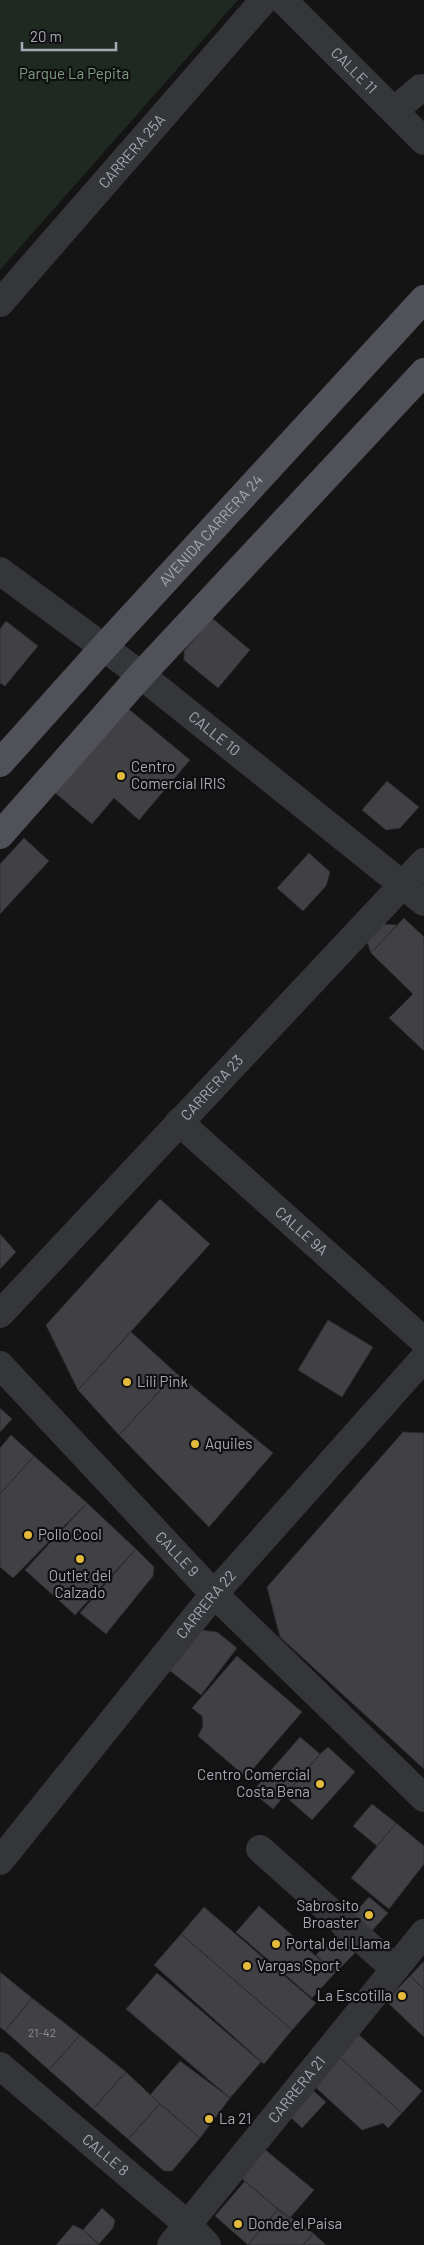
<svg xmlns="http://www.w3.org/2000/svg" width="424" height="2245" font-family="Barlow,sans-serif">
<style>
.green{fill:#202822}
.building{fill:#414145;stroke:#2e2e31}
.lines{fill:none;stroke-linecap:round;stroke-linejoin:round}
.minor{stroke:#35363a;stroke-width:28}
.major{stroke:#515259;stroke-width:28}
.poi-dot{fill:#e4ba3d;stroke:#0f0f10;stroke-width:2}
.labels{text-anchor:middle;stroke-width:4.5;stroke-linejoin:round;paint-order:stroke}
.number-label{font-size:12px;fill:#8e9099}
.street-label{font-size:15px;fill:#a7aab5;stroke:#0f0f10}
.park-label{font-size:15px;fill:#7f9e83;stroke:#0f0f10}
.poi-label{font-size:15px;fill:#a7aab5;stroke:#0f0f10;text-anchor:start}
</style>
<rect width="100%" height="100%" fill="#141415"/>
<path class="green" d="M0,0H238L0,270Z"/>
<path class="building" d="M212,618L250,650L218,688L184,660V651Z
M6,621L38,646L5,686L0,683V629Z
M125,706L190,760L139,820L114,798L92,824L53,791Z
M387,781L419,807L400,828L386,830L362,810Z
M24,838L49,861L0,914V864Z
M309,853L330,872L326,886L303,911L277,888Z
M404,918L424,937V1051L389,1018L413,994L371,953Z
M383,924L397,925L371,953L367,941Z
M160,1199L210,1244L78,1390L46,1325Z
M0,1234L16,1252L0,1269Z
M328,1320L373,1347L342,1397L298,1370Z
M131,1332L176,1373L119,1435L78,1390Z
M176,1373L273,1453L209,1527L119,1435Z
M0,1408L12,1419L0,1432Z
M403,1432L424,1433V1769L280,1637L267,1587Z
M11,1435L34,1456L0,1494V1448Z
M34,1456L87,1503L13,1578L0,1567V1494Z
M87,1503L136,1549L75,1615L25,1570Z
M136,1549L154,1567L153,1576L106,1634L80,1613Z
M200,1630L217,1632L237,1648L201,1695L169,1670Z
M237,1656L302,1712L246,1777L198,1736L203,1726L202,1716L192,1708Z
M300,1737L320,1754L273,1809L252,1792Z
M328,1747L355,1772L312,1820L285,1796L320,1754Z
M372,1804L396,1823L377,1846L353,1826Z
M396,1823L424,1846V1864L389,1909L351,1878Z
M369,1897L388,1913L369,1934L351,1917Z
M259,1906L335,1973L312,1998L236,1932Z
M204,1907L316,2003L292,2030L181,1934Z
M181,1934L292,2030L264,2064L154,1965Z
M335,1935L355,1953L335,1973L316,1955Z
M424,1961V1989L410,1976Z
M0,1972L32,1998L5,2031L0,2027Z
M157,1973L261,2062L230,2098L126,2009Z
M410,1976L424,1990V2037L386,2001Z
M32,1998L80,2035L49,2070L5,2031Z
M358,2034L422,2091L402,2113L338,2056Z
M80,2035L126,2072L93,2109L49,2070Z
M338,2056L402,2113L388,2128L383,2123L362,2130L312,2084Z
M180,2061L230,2098L200,2138L150,2095Z
M126,2072L160,2104L128,2139L93,2109Z
M309,2087L326,2102L302,2128L286,2113Z
M160,2104L200,2138L172,2171H164L128,2139Z
M263,2148L314,2190L289,2219L240,2177Z
M245,2181L278,2209L248,2245L215,2216Z
M102,2208L115,2220L113,2228L99,2244L83,2230Z
M278,2209L313,2233L303,2245H248Z
M73,2225L83,2230L99,2245H56Z
M313,2233L326,2245H303Z"/>
<g class="lines">
<g class="minor">
<path id="s1" d="M283,0L424,141"/>
<path d="M395,110L421,88"/>
<path id="s2" d="M0,303L264,0"/>
<path id="s3" d="M0,571L141,675L424,902"/>
<path id="s4" d="M179,1122L424,1341"/>
<path id="s5" d="M0,1314L424,862"/>
<path id="s6" d="M0,1365L214,1594L424,1798"/>
<path d="M260,1849L395,1969"/>
<path id="s7" d="M0,1861L214,1594L424,1358"/>
<path id="s8" d="M0,2066L187,2224L207,2245"/>
<path id="s9" d="M171,2245L424,1933"/>
</g>
<g class="major">
<path id="s10" d="M0,763L104,647L424,299"/>
<path d="M0,835L141,675L424,372"/>
</g>
</g>
<g class="poi-dot">
<circle cx="121" cy="776" r="5"/>
<circle cx="127" cy="1382" r="5"/>
<circle cx="195" cy="1444" r="5"/>
<circle cx="28" cy="1535" r="5"/>
<circle cx="80" cy="1559" r="5"/>
<circle cx="320" cy="1784" r="5"/>
<circle cx="369" cy="1915" r="5"/>
<circle cx="276" cy="1944" r="5"/>
<circle cx="247" cy="1966" r="5"/>
<circle cx="402" cy="1996" r="5"/>
<circle cx="209" cy="2119" r="5"/>
<circle cx="238" cy="2224" r="5"/>
</g>
<g class="labels">
<g class="number-label">
<text x="42" y="2037">21-42</text>
</g>
<g class="street-label">
<text dy="5" stroke="none"><textPath href="#s1" startOffset="100">CALLE 11</textPath></text>
<text dy="5" stroke="none"><textPath href="#s2" startOffset="201">CARRERA 25A</textPath></text>
<text dy="5" stroke="none"><textPath href="#s10" startOffset="314">AVENIDA CARRERA 24</textPath></text>
<text dy="5" stroke="none"><textPath href="#s3" startOffset="269">CALLE 10</textPath></text>
<text dy="5" stroke="none"><textPath href="#s5" startOffset="310">CARRERA 23</textPath></text>
<text dy="5" stroke="none"><textPath href="#s4" startOffset="164">CALLE 9A</textPath></text>
<text dy="5" stroke="none"><textPath href="#s6" startOffset="259">CALLE 9</textPath></text>
<text dy="5" stroke="none"><textPath href="#s7" startOffset="329">CARRERA 22</textPath></text>
<text dy="5" stroke="none"><textPath href="#s9" startOffset="200">CARRERA 21</textPath></text>
<text dy="5" stroke="none"><textPath href="#s8" startOffset="138">CALLE 8</textPath></text>
</g>
<g class="park-label">
<text x="74" y="79">Parque La Pepita</text>
</g>
<g class="poi-label">
<text x="131" y="772">Centro<tspan x="131" dy="17">Comercial IRIS</tspan></text>
<text x="137" y="1387">Lili Pink</text>
<text x="205" y="1449">Aquiles</text>
<text x="38" y="1540">Pollo Cool</text>
<text x="80" y="1581" text-anchor="middle">Outlet del<tspan x="80" dy="17">Calzado</tspan></text>
<text x="310" y="1780" text-anchor="end">Centro Comercial<tspan x="310" dy="17">Costa Bena</tspan></text>
<text x="359" y="1911" text-anchor="end">Sabrosito<tspan x="359" dy="17">Broaster</tspan></text>
<text x="286" y="1949">Portal del Llama</text>
<text x="257" y="1971">Vargas Sport</text>
<text x="392" y="2001" text-anchor="end">La Escotilla</text>
<text x="219" y="2124">La 21</text>
<text x="248" y="2229">Donde el Paisa</text>
</g>
</g>
<path d="M22 42v8h94v-8" fill="none" stroke="#a7aab5" stroke-width="2.5"/>
<text x="30" y="42" font-size="15" fill="#a7aab5" stroke="#0f0f10" stroke-width="4" paint-order="stroke">20 m</text>
</svg>
